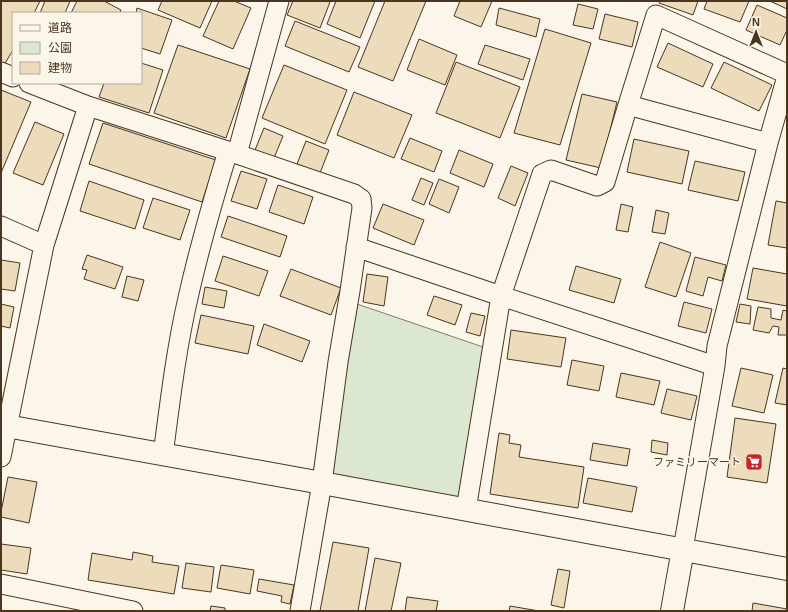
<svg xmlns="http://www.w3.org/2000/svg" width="788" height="612" font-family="Helvetica,'Noto Sans JP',sans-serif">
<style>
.green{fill:#dce7d0;stroke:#887966}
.building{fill:#ecdcbc;stroke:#4a3520}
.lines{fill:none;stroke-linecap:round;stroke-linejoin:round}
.minor-casing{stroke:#4a3520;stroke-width:21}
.tertiary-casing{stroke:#4a3520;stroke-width:24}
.minor{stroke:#fbf6e9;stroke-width:19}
.tertiary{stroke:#fbf6e9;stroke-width:22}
.labels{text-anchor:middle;stroke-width:3;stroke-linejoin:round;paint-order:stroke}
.poi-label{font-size:11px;fill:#4a3520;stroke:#fbf6e9;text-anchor:end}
</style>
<rect width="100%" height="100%" fill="#fbf6e9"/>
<path class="green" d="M357,304L486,348L460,502L329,478Z"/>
<path class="building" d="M1,1H40L34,13H13V50L4,65L1,63Z
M45,1H70L65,13H40Z
M77,1H104L121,10L120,13H71Z
M162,1H212L200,28L158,10Z
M219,1H234L251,8L233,49L203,36Z
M293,1H327L330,2L320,28L287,15Z
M336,1H375L360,38L327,24Z
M385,1H426L393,81L358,67Z
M460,1H492L481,27L454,16Z
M660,1H698L693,15L659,3Z
M707,1H749L740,22L704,9Z
M770,1H787V9Z
M578,4L598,9L593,29L573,25Z
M757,5L787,18V30L780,45L746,30Z
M137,8L172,20L160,54L141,48V13H136Z
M499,8L540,19L536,37L496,25Z
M605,14L638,22L632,47L599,39Z
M295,21L360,47L349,72L285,46Z
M545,29L591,43L560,145L514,133Z
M419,39L457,55L445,85L407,70Z
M668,43L713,64L703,87L657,67Z
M178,45L250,69L226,138L154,113Z
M485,45L530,59L523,80L478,64Z
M456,62L520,87L500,138L436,113Z
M724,62L772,85L759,111L711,88Z
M141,63L163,70L149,113L99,97L104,83H141Z
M284,65L347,90L325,144L262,118Z
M1,90L31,102L1,173Z
M354,92L412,115L394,158L337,135Z
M582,94L617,102L601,168L566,160Z
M35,122L64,134L43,185L13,173Z
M103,123L216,160L202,202L89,164Z
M264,128L283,136L274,158L255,150Z
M410,138L442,151L434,172L401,159Z
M634,139L689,151L682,184L627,172Z
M306,141L329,150L320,173L297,164Z
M459,150L493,164L484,187L450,173Z
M695,161L745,172L738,201L688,190Z
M511,166L528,173L515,206L498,198Z
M241,171L267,179L257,209L231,201Z
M421,178L433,183L424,205L412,200Z
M439,179L459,187L449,213L429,204Z
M89,181L144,200L135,229L80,211Z
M278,185L313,197L304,224L269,212Z
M153,198L190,210L180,240L143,228Z
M776,201L787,203V248L768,245Z
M383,204L424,220L414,245L373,228Z
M621,204L633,207L628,232L616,230Z
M656,210L669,213L665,234L652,232Z
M228,216L287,236L280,257L221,237Z
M660,242L691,253L676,297L645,287Z
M87,255L123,267L115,289L84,279L87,270L82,269Z
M223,256L268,271L259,296L215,281Z
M695,257L726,265L722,281L708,277L703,296L686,291Z
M1,260L20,263L15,291L1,289Z
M576,266L621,279L614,303L569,290Z
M753,268L787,274V306L747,299Z
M291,269L341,288L331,315L280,296Z
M367,274L388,277L384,306L363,302Z
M127,276L144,280L138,301L122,297Z
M205,287L227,291L224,308L202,304Z
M434,296L462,305L455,325L427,315Z
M684,302L712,309L706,333L678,326Z
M1,304L14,307L10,328L1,326Z
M740,304L751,306L750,324L736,322Z
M758,307L771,309V318L781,320L783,310L787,311V335H778L779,327L773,326L769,333L753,330Z
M471,313L485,316L480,336L466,332Z
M201,315L254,326L248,354L195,343Z
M264,324L310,341L302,362L257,345Z
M511,330L566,338L561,367L507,359Z
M572,360L604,366L599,391L567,385Z
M741,368L773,375L764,413L732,406Z
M783,368L787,369V405L775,403Z
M621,373L660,381L654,405L616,397Z
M667,389L697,396L691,420L661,413Z
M735,418L776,424L767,483L727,477Z
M499,433L510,435L509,443L521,445L519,457L584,467L578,508L490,494Z
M652,440L668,443L667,455L651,452Z
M593,443L630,449L627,466L590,460Z
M8,477L37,482L29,523L1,517V512Z
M588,478L637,487L632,512L583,503Z
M333,542L369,548L358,611H320Z
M1,544L31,548L27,574L1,570Z
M133,552L153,556L152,562L179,566L174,594L88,580L92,553L132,560Z
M375,558L401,563L391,611H365Z
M186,563L214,567L211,592L182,588Z
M221,565L254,570L250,594L217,588Z
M558,569L570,571L564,608L551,605Z
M259,579L294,585L290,604L281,602L282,596L257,591Z
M407,597L438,601L436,611H405Z
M753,603L787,609V611H752Z
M211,606L225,608V611H210Z
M510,606L539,611H509Z"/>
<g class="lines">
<defs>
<path id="minor" d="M1,72L13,77
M29,83L88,106L237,154L354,194L361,199L362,208L350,291L338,362L322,483L300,611
M628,105L768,143
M237,154L279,1
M1,226L44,245
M356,247L501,296L715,366
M163,455C170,402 176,350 188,298C199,249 213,200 228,151
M1,457L44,245L88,106
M466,510L501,296L542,174L551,170L597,186L605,182L628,105L656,15L787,74
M683,549L715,366L717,346L768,143L787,76
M1,584L133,611"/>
<path id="tertiary" d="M1,425L322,483L787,569
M672,611L683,549"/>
</defs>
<use href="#minor" class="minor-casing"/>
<use href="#tertiary" class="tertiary-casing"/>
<use href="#minor" class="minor"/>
<use href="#tertiary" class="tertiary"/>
</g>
<defs>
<symbol id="supermarket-square" viewBox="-11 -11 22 22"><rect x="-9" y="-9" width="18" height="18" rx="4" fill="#c62828" stroke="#fbf6e9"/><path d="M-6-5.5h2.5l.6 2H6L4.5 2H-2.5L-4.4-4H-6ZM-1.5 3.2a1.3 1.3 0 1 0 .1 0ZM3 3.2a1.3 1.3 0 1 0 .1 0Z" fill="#fff"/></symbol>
</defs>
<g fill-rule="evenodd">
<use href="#supermarket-square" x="744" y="452" width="20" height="20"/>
</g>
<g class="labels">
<g class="poi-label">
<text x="741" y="466">ファミリーマート</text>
</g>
</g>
<rect width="788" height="612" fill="none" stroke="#4a3520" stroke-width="4"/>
<rect x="12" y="12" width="130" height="72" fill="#fbf6e9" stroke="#b4a999"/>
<rect x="20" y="25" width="20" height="6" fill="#fbf6e9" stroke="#b4a999"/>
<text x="48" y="32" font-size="12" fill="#4a3520">道路</text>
<rect x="20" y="42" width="20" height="12" fill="#dce7d0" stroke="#b4a999"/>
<text x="48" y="52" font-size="12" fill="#4a3520">公園</text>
<rect x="20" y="62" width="20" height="12" fill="#ecdcbc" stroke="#b4a999"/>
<text x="48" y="72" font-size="12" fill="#4a3520">建物</text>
<g transform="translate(756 32)" stroke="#fbf6e9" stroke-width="3" paint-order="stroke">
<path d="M0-3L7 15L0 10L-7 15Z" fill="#4a3520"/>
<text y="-6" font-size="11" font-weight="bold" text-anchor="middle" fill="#4a3520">N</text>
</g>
</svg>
